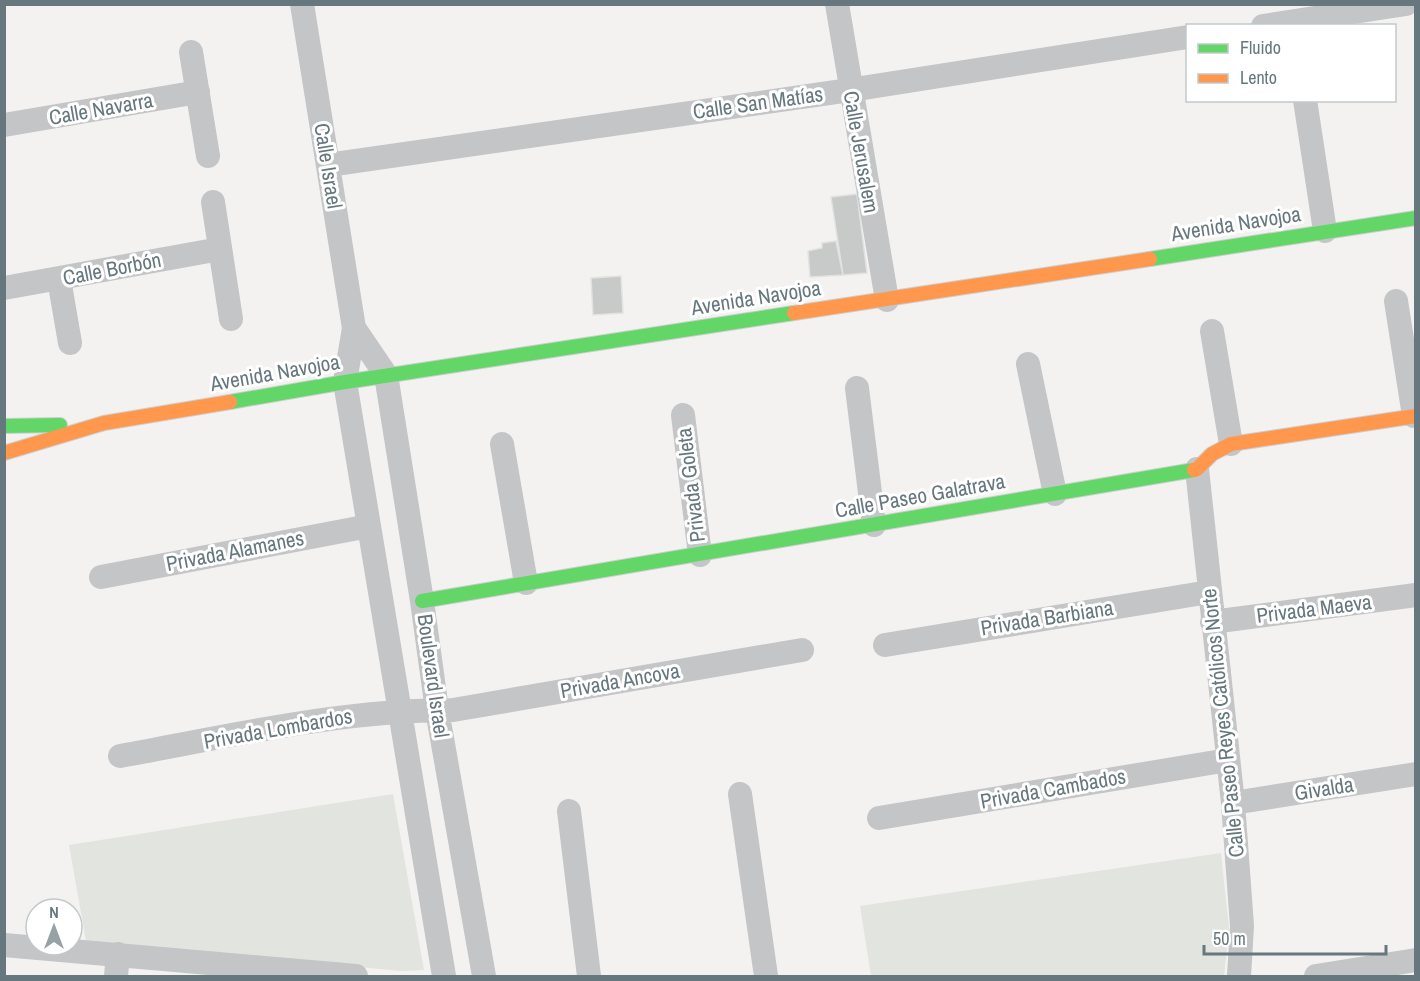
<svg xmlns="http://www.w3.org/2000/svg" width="1420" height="981" font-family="'Archivo Narrow',sans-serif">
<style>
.green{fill:#e2e4df}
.building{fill:#c8c9c9;stroke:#e2e2e1;stroke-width:1.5}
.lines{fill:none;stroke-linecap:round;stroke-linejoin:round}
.fast-casing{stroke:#cdcece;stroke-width:16}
.slow-casing{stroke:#cdcece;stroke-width:16}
.street{stroke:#c3c5c6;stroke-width:24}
.fast{stroke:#63d668;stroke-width:14}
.slow{stroke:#ff974d;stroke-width:14}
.labels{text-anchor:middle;stroke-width:6;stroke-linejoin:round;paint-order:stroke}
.street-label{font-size:21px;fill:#66777e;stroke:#fff}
</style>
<rect width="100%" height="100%" fill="#f3f2f1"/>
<path class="green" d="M393,794L424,970L401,971L86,941L69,845Z
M1221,853L1229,928L1224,976H871L860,906Z"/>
<path class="building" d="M857,194L867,273L843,275L831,197Z
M836,241L843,275L810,277L808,251L822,248V243Z
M621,276L623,313L593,315L591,278Z"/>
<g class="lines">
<defs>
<path id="fast" d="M1150,259L1416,218
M230,402L345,382L794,313
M4,426L60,425
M422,601L1194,470"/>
<path id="slow" d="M794,313L1150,259
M4,453L104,423L230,402
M1194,470L1197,469L1212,454L1231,444L1416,416"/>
</defs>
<use href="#fast" class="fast-casing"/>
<use href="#slow" class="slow-casing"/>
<path class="street" d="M302,4L354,328L345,382L444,976
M837,4L887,300
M1263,26L1406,4
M191,52L208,156
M1305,100L1325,231
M4,125L198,92
M328,165L850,90L1188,37
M213,202L231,319
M59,279L70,343
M4,288L220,249
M1396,301L1414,416
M354,328L386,375L422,601L437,710L484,976
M1212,331L1231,444
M1028,364L1055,494
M857,388L874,525
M683,415L700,555
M502,444L526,583
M1197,469L1233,803L1242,926L1239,976
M101,577L369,526
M1212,622L1416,595
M885,645L1209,592
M120,756C230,736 341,710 453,710L802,650
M740,794L766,976
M1233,803L1416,774
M569,811L589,976
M879,818L1228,760
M4,945L356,976
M116,976L118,954
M1316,976L1416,960"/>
<use href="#fast" class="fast"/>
<use href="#slow" class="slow"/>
</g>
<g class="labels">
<g class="street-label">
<text transform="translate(758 103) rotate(-8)" y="7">Calle San Matías</text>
<text transform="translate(101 109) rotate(-10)" y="7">Calle Navarra</text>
<text transform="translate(861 152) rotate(80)" y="7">Calle Jerusalem</text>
<text transform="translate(328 166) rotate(81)" y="7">Calle Israel</text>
<text transform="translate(1236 224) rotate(-9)" y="7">Avenida Navojoa</text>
<text transform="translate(112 269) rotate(-11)" y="7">Calle Borbón</text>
<text transform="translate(756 298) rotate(-9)" y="7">Avenida Navojoa</text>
<text transform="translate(275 373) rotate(-10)" y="7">Avenida Navojoa</text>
<text transform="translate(691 485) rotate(-97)" y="7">Privada Goleta</text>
<text transform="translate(920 496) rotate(-10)" y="7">Calle Paseo Galatrava</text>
<text transform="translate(235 551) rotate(-11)" y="7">Privada Alamanes</text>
<text transform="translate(1314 609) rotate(-7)" y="7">Privada Maeva</text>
<text transform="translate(1047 618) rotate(-9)" y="7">Privada Barbiana</text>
<text transform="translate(433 676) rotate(82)" y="7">Boulevard Israel</text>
<text transform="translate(620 681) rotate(-10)" y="7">Privada Ancova</text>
<text transform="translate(1223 723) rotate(-96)" y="7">Calle Paseo Reyes Católicos Norte</text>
<text transform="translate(278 729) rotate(-10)" y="7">Privada Lombardos</text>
<text transform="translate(1053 789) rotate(-10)" y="7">Privada Cambados</text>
<text transform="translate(1324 789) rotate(-9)" y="7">Givalda</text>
</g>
</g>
<rect width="1420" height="981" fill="none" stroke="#66777e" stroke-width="12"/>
<rect x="1186" y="24" width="210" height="78" fill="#ffffff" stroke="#c2c9cb" stroke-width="1.5"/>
<rect x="1198" y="44" width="30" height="9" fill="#63d668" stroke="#c2c9cb" stroke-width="1.5"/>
<text x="1240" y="54" font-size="18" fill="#66777e">Fluido</text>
<rect x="1198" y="74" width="30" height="9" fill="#ff974d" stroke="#c2c9cb" stroke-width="1.5"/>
<text x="1240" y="84" font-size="18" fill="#66777e">Lento</text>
<g transform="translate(54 927)"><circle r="28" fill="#ffffff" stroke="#c2c9cb" stroke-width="1.5"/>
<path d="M0-4.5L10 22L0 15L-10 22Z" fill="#97a2a6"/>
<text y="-9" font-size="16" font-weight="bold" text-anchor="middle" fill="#66777e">N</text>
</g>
<path d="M1204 945v9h182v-9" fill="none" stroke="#66777e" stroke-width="3"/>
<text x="1213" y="945" font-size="18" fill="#66777e" stroke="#ffffff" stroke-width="4.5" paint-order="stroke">50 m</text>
</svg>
